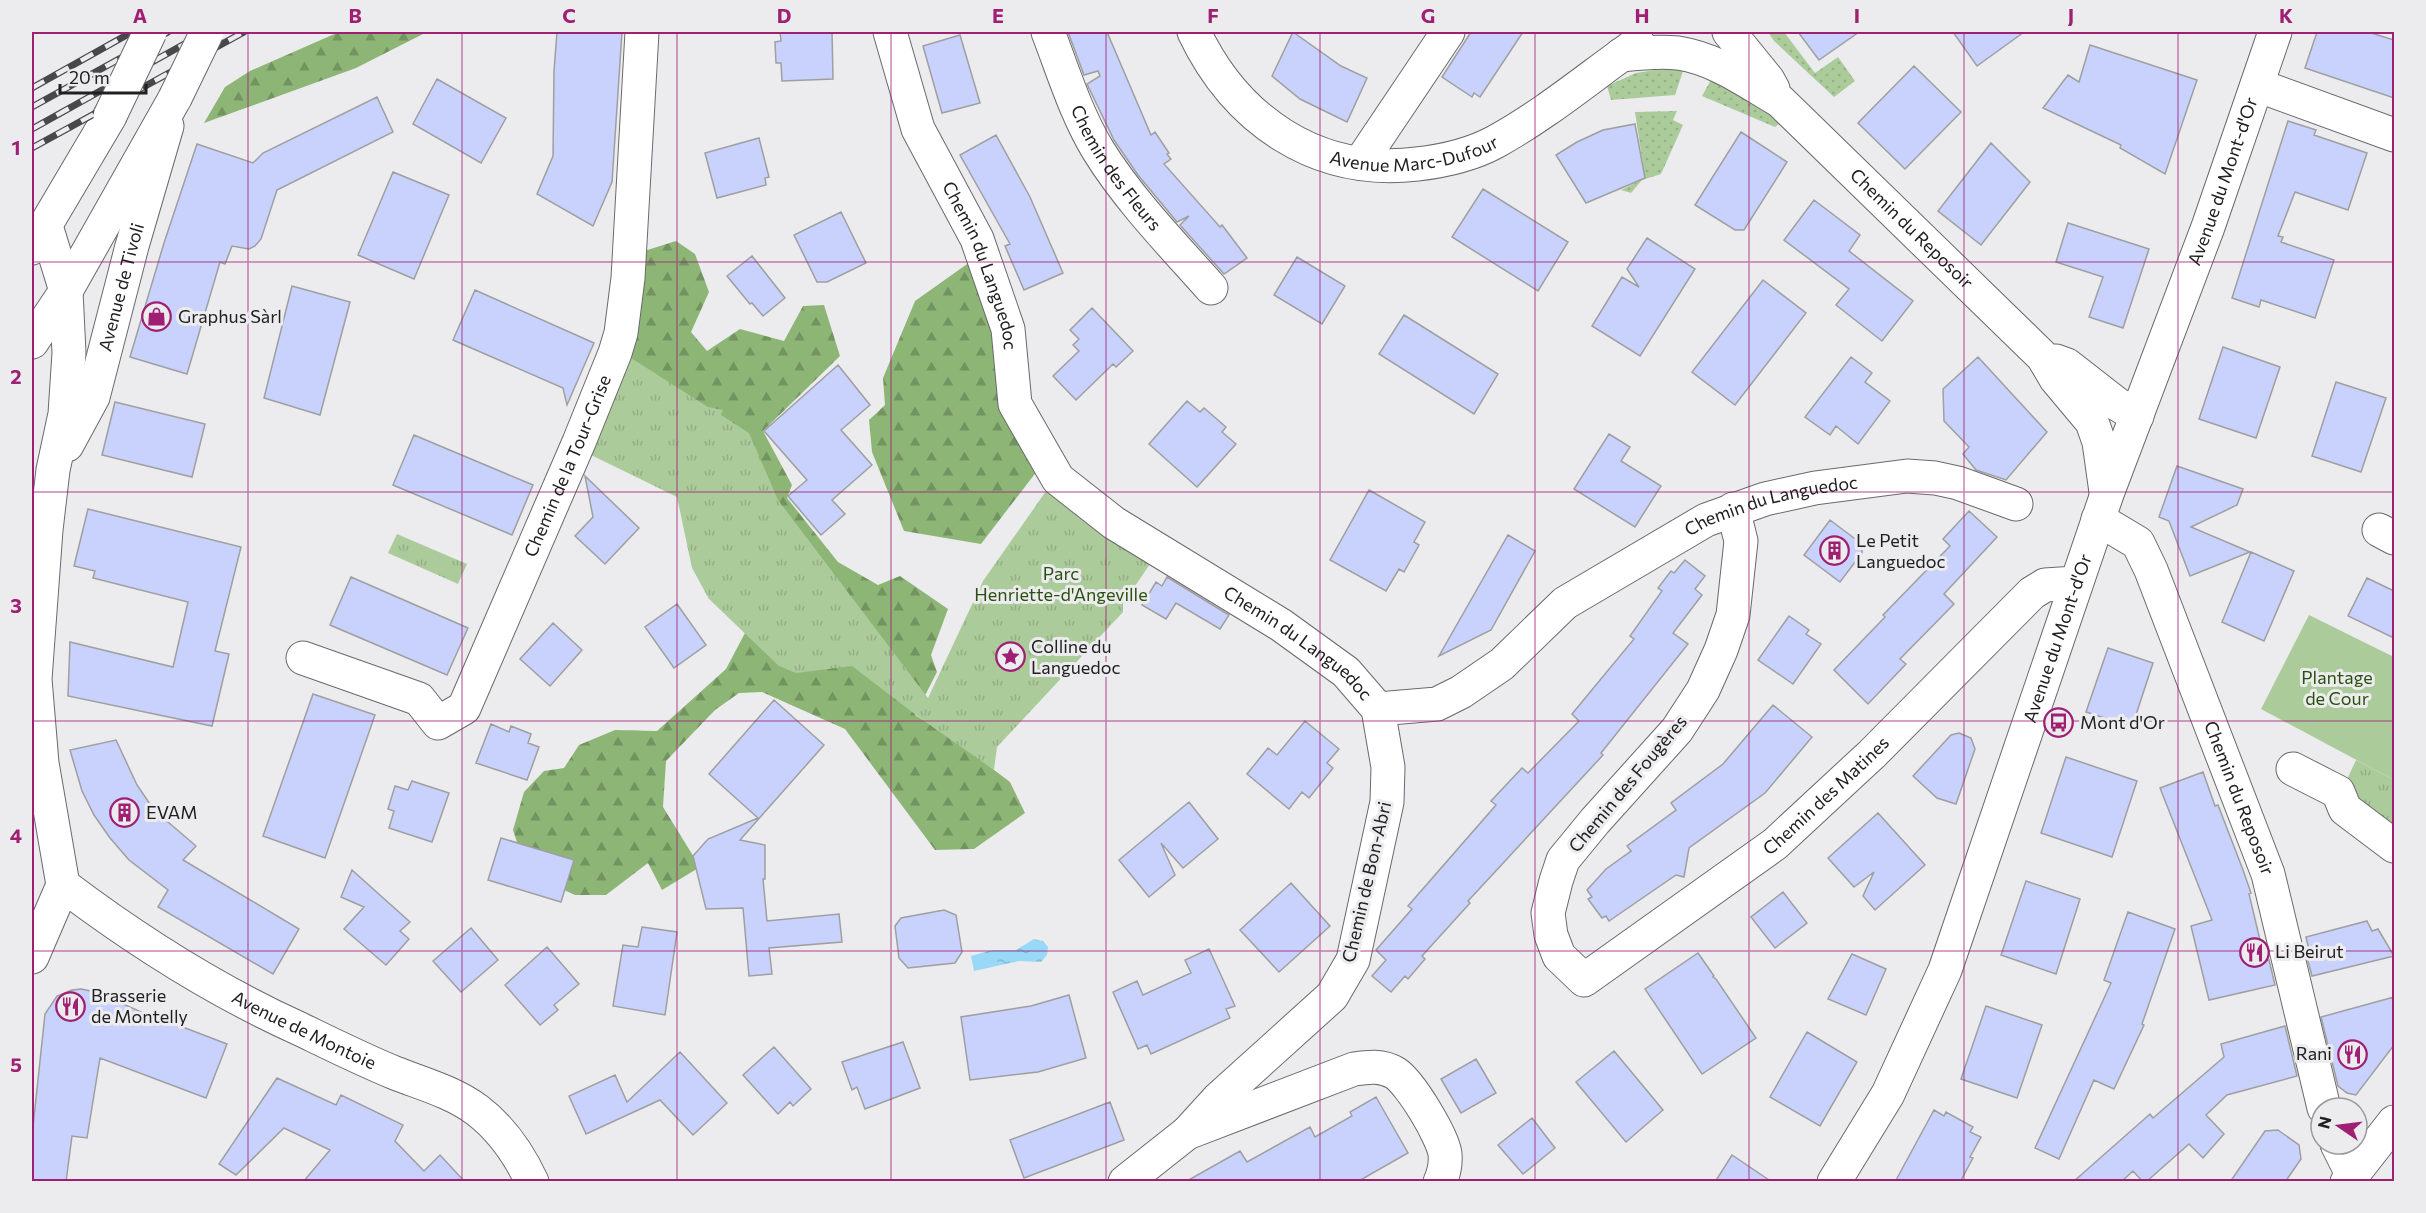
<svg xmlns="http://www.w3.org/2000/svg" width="2426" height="1213" font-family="Commissioner,sans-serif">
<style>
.grass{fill:url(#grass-dots)}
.forest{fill:url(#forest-firs)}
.park{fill:url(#park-tufts)}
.garden{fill:#accb9b}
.water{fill:url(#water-ripples)}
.building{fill:#c8d2fc;stroke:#9e9fa1;stroke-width:1.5}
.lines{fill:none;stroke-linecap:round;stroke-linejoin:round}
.minor-casing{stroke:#6a6a6c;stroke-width:35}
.major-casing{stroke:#6a6a6c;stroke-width:35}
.minor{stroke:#fff;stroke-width:33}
.major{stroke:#fff;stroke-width:33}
.rail-casing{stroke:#48484a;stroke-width:7}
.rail{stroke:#ececef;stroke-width:4.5;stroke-dasharray:14;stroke-linecap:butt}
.major-bridge-casing{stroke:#6a6a6c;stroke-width:35;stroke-linecap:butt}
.major-bridge{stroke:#fff;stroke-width:33}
.grid{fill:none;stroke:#9f1f73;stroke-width:1.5;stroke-opacity:0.55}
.labels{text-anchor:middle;stroke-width:6;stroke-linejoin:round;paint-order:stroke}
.street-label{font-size:18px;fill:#202021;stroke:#ececef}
.poi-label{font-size:18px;fill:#202021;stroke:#ececef;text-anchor:start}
.park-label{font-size:18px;fill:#2a500d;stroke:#ececef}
.neatline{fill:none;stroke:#9f1f73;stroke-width:2}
.grid-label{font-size:20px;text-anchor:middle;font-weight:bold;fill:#9f1f73}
</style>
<defs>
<pattern id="grass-dots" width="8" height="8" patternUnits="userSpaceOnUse" patternTransform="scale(1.5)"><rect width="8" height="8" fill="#accb9b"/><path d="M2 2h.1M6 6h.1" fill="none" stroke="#94ae85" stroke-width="1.8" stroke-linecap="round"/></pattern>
<pattern id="forest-firs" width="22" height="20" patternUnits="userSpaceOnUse" patternTransform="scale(1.5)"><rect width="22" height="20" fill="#8db676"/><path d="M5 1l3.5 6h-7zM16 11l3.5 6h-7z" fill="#739460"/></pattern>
<pattern id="park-tufts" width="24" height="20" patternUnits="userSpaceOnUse" patternTransform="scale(1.5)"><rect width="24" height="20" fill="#accb9b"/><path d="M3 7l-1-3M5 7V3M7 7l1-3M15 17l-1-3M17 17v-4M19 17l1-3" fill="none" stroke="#94ae85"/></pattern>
<pattern id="water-ripples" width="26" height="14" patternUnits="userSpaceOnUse" patternTransform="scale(1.5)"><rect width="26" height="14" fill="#97d9f7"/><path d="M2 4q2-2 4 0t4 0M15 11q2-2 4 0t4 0" fill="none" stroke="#82bad3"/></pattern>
</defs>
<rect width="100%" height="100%" fill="#ececef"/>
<path class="grass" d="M1768,32H1784L1815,73L1838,57L1855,81L1834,97L1774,41Z
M1667,68H1684L1675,95L1611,100L1607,86L1636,73Z
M1713,76L1766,111L1779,124L1775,127L1702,96Z
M1677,111L1673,120L1683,125L1661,174L1642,180L1631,193L1621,190L1645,178L1635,112Z"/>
<path class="forest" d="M339,32H427L356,68L204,123L225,87L250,71Z
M676,241L695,254L709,292L691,332L707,351L740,329L784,341L803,306L824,305L840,356L763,431L792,485L787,498L838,562L878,585L900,576L948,609L931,655L937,672L915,715L952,738L1010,782L1025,813L974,849L935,850L845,729L762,692L739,693L715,710L666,761L663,807L700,867L662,890L648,863L606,895H575L527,873L513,830L524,792L544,771L564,768L579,745L615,730L657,731L726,669L755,614L754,538L603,411L641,252Z
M970,262L1037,471L981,544L904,531L872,452L869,420L885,405L883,378L915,301Z"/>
<path class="park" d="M631,358L708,407L723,410L721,415L749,433L778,500L928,698L983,581L1051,484L1156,555L1123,604V612L997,747L994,770L920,718L852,666L796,673L779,666L709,599L692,568L677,497L591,455Z
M397,534L467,564L458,584L388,553Z
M2356,760L2394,780V841L2344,786Z"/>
<path class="garden" d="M2309,615L2394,657V780L2261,709Z"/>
<path class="water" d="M1034,939L1043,941L1048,947L1047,955L1041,962L1019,961L974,971L971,956L992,950H1016Z"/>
<path class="building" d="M557,32H622L612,182L593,226L537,194L553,156L554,71Z
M780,32H832L833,79L782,81L781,63H776L775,42L781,41Z
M1068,32H1107L1151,135L1155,132L1169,153L1167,154L1171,159L1164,164L1220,227L1222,225L1247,258L1224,274L1180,225L1189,216L1177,222L1138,175L1114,140L1087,84L1100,76L1098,71L1084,75Z
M1293,32L1341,66L1367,78L1347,122L1300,99L1272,76Z
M1471,32H1523L1480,97L1474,93L1472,97L1442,77Z
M1798,32H1859L1819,60Z
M1953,32H2024L1977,66Z
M2317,32H2368L2394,40V98L2305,68Z
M960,35L980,103L942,113L923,46Z
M2090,45L2197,80L2165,174L2120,148L2121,145L2043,108L2068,75L2079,82Z
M1914,66L1961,112L1905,169L1858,123Z
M437,79L506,118L481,163L413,124Z
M377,97L393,132L277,190L261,239L255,246L249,249L232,246L225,264L220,262L187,374L130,357L164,243L197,144L253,163L263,153Z
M2288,121L2316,130L2314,135L2367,153L2348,210L2295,192L2278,236L2283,237L2281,242L2334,260L2315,318L2261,300L2259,307L2232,298Z
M1635,124L1645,178L1586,203L1556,155L1577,142L1603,130Z
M1741,132L1787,162L1744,230H1735L1695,205Z
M996,135L1030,197L1063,273L1024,290L1005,246L1010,244L960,155Z
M759,138L769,177L765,178L766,185L717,198L705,153Z
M1991,143L2030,182L1981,245L1938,211Z
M393,172L449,195L414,279L358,255Z
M1483,189L1568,242L1538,291L1452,237Z
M1814,200L1860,235L1849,251L1913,301L1882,341L1836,305L1849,289L1784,240Z
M841,212L866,263L827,282H817L794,235Z
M2068,223L2149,249L2123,328L2089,317L2103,277L2056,262Z
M1647,238L1695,269L1640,356L1592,326L1622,277L1639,287L1627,269Z
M752,256L785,298L763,316L752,303L750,304L727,276Z
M1297,257L1345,286L1322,324L1274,295Z
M1763,280L1806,313L1735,405L1692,372Z
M292,286L350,302L320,415L264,398Z
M475,290L594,343L567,405L563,388L453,340Z
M1092,308L1133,351L1116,367L1113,364L1076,400L1053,376L1079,351L1073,345L1079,339L1070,330Z
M1404,315L1498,374L1474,414L1379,354Z
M2223,347L2280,367L2256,438L2199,419Z
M1851,357L1872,373L1865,382L1890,401L1858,444L1836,426L1830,435L1805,417Z
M1978,357L2047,432L2006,480L1976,470L1963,454L1969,447L1944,421L1943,389Z
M838,365L870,405L841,430L872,465L832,500L845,514L821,535L788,496L807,480L764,431Z
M2336,382L2386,398L2361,472L2312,456Z
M1187,401L1200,412L1204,408L1226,427L1222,432L1236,444L1197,487L1149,444Z
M115,402L205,424L192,477L102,455Z
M1609,434L1630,447L1621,461L1661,486L1635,527L1574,489Z
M414,435L533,485L512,535L393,485Z
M2177,466L2243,489L2237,505L2191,527L2250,552L2190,576L2169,521L2159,517Z
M585,476L639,528L605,564L575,536L593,517Z
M1369,490L1425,522L1414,542L1419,545L1404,572L1399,569L1386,591L1330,560Z
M88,509L241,547L215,651L229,654L212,726L68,696L70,642L173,667L188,602L93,578L95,571L74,566Z
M1969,511L1997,537L1944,594L1954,604L1900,659L1906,664L1868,704L1834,670L1885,617L1883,615L1950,546L1943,539Z
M1830,520L1862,544V553L1840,582L1804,555Z
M1508,535L1535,551L1491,630L1439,656Z
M2251,552L2294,571L2264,641L2222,622Z
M1685,560L1705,576L1695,589L1702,595L1673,633L1688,644L1601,753L1603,755L1468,901L1470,903L1422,956L1425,959L1408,979L1405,976L1391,992L1372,976L1386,960L1376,950L1412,909L1408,906L1496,805L1491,801L1522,768L1528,773L1579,721L1572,714L1634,639L1630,636L1662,591L1658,588L1671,571L1674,573Z
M351,577L468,628L447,675L330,625Z
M1167,577L1229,615L1220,629L1176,603L1166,619L1142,605L1156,582L1162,586Z
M2367,578L2394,591V638L2348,616Z
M677,604L706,645L674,668L645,627Z
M1789,616L1809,630L1806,634L1821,644L1793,684L1758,660Z
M553,623L582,650L550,686L520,659Z
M2108,648L2153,663L2132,727L2086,712Z
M313,694L375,715L325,858L263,836Z
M774,700L824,745L740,840L765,845V879H763L767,921L839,914L842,942L769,948L772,974L749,976L743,908L706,909L693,856L708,839L758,818L709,774Z
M1773,705L1812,737L1765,793L1689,848L1684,877L1676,875L1609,921L1606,916L1602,918L1588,899L1592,897L1587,890L1606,869L1631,851L1627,846L1676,810L1671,803L1723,764Z
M1305,721L1339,749L1327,763L1333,768L1309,798L1302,792L1289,809L1247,774L1268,748L1277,755Z
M491,724L509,732L511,726L531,734L528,743L539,747L527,780L476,763Z
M1959,733L1971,738L1975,749L1956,804L1937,798L1913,776L1951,735Z
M116,740L137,785L154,810L196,846L183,860L299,929L273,974L158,907L168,890L129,860L110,838L94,815L82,791L70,750Z
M2066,757L2137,781L2112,857L2041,833Z
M2203,772L2215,806L2218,805L2243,870L2251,893L2249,894L2265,961L2269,960L2275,985L2209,1000L2191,926L2212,920L2160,788Z
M412,781L449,793L432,842L389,828L394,811L388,809L395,786L408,790Z
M1189,802L1218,839L1183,868L1161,843L1175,875L1149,897L1119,860Z
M1878,813L1925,865L1875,910L1863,896L1874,872L1854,887L1828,858Z
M501,838L574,860L561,902L488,880Z
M352,870L410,922L400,931L409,939L386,965L344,929L364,907L341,897Z
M2026,881L2080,899L2056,974L2001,955Z
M1291,883L1330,926L1279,972L1240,930Z
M1783,892L1807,923L1775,948L1751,917Z
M944,910L956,915L962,952L955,963L908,968L899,958L895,926L901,918Z
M2128,912L2175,929L2142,1024L2144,1025L2114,1089L2094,1080L2059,1159L2035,1148L2111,983L2104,980Z
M2367,921L2372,931L2378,929L2394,956L2312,976L2306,954H2310L2306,937Z
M642,927L677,932L665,1015L613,1006L623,945L638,947Z
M471,928L498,960L461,992L433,961Z
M547,947L579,984L554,1005L558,1010L540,1025L505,985Z
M1209,949L1235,1006L1226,1009L1230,1018L1151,1054L1147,1045L1138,1049L1113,992L1137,981L1143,995L1191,973L1185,960Z
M1698,953L1714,976L1713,977L1716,979L1756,1038L1702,1074L1645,989Z
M1852,954L1886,969L1866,1015L1828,999Z
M81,989L96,992L166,1023L167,1021L227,1044L206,1098L100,1058L87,1138L72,1136L66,1182H32V1136L45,1014L57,996L72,990Z
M1069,995L1086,1058L1038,1072L970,1080L961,1017L1031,1006Z
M2394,997V1045L2356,1095L2347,1093L2338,1086L2321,1017Z
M1986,1006L2042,1025L2017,1098L1961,1079Z
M2285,1026L2297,1076L2227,1095L2206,1115L2224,1134L2203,1158L2189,1144L2146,1182H2143L2133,1171L2121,1182H2073L2150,1114L2153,1118L2224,1057L2221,1044Z
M1807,1032L1857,1062L1820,1126L1770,1097Z
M903,1042L920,1088L865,1109L857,1087L852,1090L842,1062Z
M774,1047L811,1089L793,1106L790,1102L778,1114L743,1075Z
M1614,1051L1663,1110L1626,1142L1576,1082Z
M680,1052L727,1103L693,1135L660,1100L586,1134L569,1096L615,1075L627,1102Z
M1476,1059L1496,1093L1461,1113L1441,1079Z
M277,1078L336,1105L341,1095L403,1125L395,1141L424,1171L440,1155L465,1182H303L330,1150L284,1128L236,1175L219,1164Z
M1376,1097L1408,1153L1357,1182H1185L1240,1151L1247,1162L1310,1127L1315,1137L1352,1116L1350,1112Z
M1110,1102L1124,1140L1024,1178L1010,1140Z
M1934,1110L1944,1116L1946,1112L1973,1127L1970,1132L1981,1137L1970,1157L1973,1158L1960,1182H1895Z
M1532,1118L1555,1148L1523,1174L1498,1145Z
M2278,1130L2299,1145L2301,1159L2285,1182H2230L2265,1131Z
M1732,1155L1772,1182H1715Z"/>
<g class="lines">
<defs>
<g id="minor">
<path id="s1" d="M890,32L918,129L977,239L1008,329L1015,404L1058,479L1114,523L1281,625L1346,672L1378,709L1388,767L1387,802L1353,960L1332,996L1218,1099L1187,1133"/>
<path id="s2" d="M1048,32C1063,71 1076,114 1098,150C1129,200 1172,244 1211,288"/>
<path id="s3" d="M1194,32C1236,120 1316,176 1417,164C1444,161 1471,155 1495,142C1546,114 1591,76 1638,43"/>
<path d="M1729,32L1768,80L1773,89"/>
<path id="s4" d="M1621,55C1640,53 1659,51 1678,53C1717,59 1747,82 1780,101L2043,357L2056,379L2092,422L2099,442L2106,492"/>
<path d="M2257,85L2394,135"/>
<path d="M1360,163L1448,32"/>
<path d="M46,226L66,291L69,353L65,414L53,470L46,530L35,679L42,763L63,885"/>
<path d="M2056,361L2067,365L2117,404L2137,416"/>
<path id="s5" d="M67,445L93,397L132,246L167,126"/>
<path id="s6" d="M1733,509L1741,541L1733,615L1721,650L1703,690L1677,730L1595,821L1563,860L1556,881L1548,913L1551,935L1559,956L1584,980L1775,844L1872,754L2032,593L2045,585L2076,583"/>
<path id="s7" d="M2098,519L2138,543L2151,570L2268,874L2324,1108"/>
<path d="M2379,530L2394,538"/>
<path id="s8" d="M303,658L419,699L438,723L464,708L579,442L615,353L621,333L628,278L642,32"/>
<path id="s9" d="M1378,709L1437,704L1461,692L1502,664L1565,603L1706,520L1765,499L1815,488L1907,476L1935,478L1958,483L2016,504"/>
<path d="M2293,769L2338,792L2345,809L2394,846"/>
<path id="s10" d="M63,885C137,941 216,991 300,1029C331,1044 363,1060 395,1073C423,1084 453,1092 477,1110C502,1129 519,1154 532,1182"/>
<path d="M32,957L63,885"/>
<path d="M2337,1144L2352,1174"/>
<path d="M1125,1182L1187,1133L1354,1069C1368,1067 1382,1065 1395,1073C1410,1082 1443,1137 1445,1154C1446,1164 1444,1173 1440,1182"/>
<path id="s11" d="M1834,1182L1888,1094L1945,970L2107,494L2208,227L2275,32"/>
<path d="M2347,1182L2394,1122"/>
</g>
<path id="major" d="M32,248L110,116
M32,342L66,291L175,98"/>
</defs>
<use href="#minor" class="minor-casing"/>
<use href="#major" class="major-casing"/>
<use href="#minor" class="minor"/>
<use href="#major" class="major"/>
<defs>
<path id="rail" d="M32,88L132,32
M32,107L168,32
M32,129L206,32
M32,148L244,32"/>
</defs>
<use href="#rail" class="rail-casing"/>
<use href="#rail" class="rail"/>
<defs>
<path id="major-bridge" d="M175,98L207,32
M110,116L150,32"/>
</defs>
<use href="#major-bridge" class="major-bridge-casing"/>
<use href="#major-bridge" class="major-bridge"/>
</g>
<path class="grid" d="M248,32V1182M462,32V1182M677,32V1182M891,32V1182M1106,32V1182M1320,32V1182M1535,32V1182M1749,32V1182M1964,32V1182M2178,32V1182M32,262H2394M32,492H2394M32,721H2394M32,951H2394"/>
<defs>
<symbol id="shop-ring" viewBox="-11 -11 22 22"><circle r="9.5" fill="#ececef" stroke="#9f1f73" stroke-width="1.5"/><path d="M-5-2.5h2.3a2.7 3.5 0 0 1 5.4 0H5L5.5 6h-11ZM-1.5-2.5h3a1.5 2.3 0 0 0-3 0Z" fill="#9f1f73"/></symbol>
<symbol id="building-ring" viewBox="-11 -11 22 22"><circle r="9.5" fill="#ececef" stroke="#9f1f73" stroke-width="1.5"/><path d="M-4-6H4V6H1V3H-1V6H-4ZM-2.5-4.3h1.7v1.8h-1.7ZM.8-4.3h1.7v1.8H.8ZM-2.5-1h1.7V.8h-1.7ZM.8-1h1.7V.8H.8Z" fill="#9f1f73"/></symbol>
<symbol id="sight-ring" viewBox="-11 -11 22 22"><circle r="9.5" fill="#ececef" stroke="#9f1f73" stroke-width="1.5"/><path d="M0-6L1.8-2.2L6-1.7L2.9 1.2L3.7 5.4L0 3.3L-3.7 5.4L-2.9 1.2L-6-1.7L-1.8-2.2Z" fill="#9f1f73"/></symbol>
<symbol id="bus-ring" viewBox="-11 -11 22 22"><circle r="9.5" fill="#ececef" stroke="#9f1f73" stroke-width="1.5"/><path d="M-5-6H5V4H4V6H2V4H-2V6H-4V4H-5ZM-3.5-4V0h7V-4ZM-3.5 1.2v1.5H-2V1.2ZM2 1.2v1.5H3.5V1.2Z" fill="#9f1f73"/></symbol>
<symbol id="restaurant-ring" viewBox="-11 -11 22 22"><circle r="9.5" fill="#ececef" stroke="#9f1f73" stroke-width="1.5"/><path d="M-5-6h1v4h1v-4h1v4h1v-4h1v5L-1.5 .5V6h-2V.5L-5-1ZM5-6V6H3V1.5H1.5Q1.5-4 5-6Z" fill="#9f1f73"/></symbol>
</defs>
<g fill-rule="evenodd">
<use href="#shop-ring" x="140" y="300" width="33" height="33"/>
<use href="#building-ring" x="1818" y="534" width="33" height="33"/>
<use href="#sight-ring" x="994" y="640" width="33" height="33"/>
<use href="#bus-ring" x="2042" y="706" width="33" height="33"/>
<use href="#building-ring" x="108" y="796" width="33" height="33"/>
<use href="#restaurant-ring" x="2238" y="936" width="33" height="33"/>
<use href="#restaurant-ring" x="54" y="990" width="33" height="33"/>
<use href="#restaurant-ring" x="2336" y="1038" width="33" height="33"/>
</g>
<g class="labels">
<g class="street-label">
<text dy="6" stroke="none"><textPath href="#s3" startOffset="276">Avenue Marc-Dufour</textPath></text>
<text dy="6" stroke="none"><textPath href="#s2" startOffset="153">Chemin des Fleurs</textPath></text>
<text dy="6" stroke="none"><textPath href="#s11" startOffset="1076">Avenue du Mont-d'Or</textPath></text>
<text dy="6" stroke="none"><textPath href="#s4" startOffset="354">Chemin du Reposoir</textPath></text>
<text dy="6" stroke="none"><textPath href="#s1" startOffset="252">Chemin du Languedoc</textPath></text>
<text dy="6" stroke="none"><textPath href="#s5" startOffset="168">Avenue de Tivoli</textPath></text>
<text dy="6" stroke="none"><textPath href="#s8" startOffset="447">Chemin de la Tour-Grise</textPath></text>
<text dy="6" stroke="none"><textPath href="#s9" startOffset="454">Chemin du Languedoc</textPath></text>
<text dy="6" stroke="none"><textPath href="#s11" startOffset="590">Avenue du Mont-d'Or</textPath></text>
<text dy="6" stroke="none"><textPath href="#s1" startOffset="774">Chemin du Languedoc</textPath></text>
<text transform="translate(1628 784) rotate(-50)" y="6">Chemin des Fougères</text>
<text dy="6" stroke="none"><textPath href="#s6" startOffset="848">Chemin des Matines</textPath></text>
<text dy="6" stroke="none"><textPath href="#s7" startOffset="321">Chemin du Reposoir</textPath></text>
<text transform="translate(1367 882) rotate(-77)" y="6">Chemin de Bon-Abri</text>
<text dy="6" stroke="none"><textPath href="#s10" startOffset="282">Avenue de Montoie</textPath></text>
</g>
<g class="poi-label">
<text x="178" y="323">Graphus Sàrl</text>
<text x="1856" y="547">Le Petit<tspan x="1856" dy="21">Languedoc</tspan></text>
<text x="1031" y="653">Colline du<tspan x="1031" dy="21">Languedoc</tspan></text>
<text x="2080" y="729">Mont d'Or</text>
<text x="146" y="819">EVAM</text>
<text x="2275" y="958">Li Beirut</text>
<text x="91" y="1002">Brasserie<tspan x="91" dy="21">de Montelly</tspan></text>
<text x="2332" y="1060" text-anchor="end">Rani</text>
</g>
<g class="park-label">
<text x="1061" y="580">Parc<tspan x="1061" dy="21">Henriette-d'Angeville</tspan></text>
<text x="2337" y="684">Plantage<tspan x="2337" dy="21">de Cour</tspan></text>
</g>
</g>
<rect width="2426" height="1213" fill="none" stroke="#ececef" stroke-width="66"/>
<g transform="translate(2339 1126) rotate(284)"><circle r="28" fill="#ececef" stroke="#9a9a9d" stroke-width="1.5"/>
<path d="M0-4.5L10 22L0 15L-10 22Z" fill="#9f1f73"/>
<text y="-9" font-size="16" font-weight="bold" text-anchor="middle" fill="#202021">N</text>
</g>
<path d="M60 84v9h86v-9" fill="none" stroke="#202021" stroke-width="3"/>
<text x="69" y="84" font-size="18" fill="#202021" stroke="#ececef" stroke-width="4.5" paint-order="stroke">20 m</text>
<rect x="33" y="33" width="2360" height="1147" class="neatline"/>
<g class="grid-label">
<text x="140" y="23">A</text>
<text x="355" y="23">B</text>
<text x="569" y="23">C</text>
<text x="784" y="23">D</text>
<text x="998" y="23">E</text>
<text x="1213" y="23">F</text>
<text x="1428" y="23">G</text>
<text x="1642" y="23">H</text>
<text x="1857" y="23">I</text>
<text x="2071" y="23">J</text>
<text x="2286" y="23">K</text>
<text x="16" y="155">1</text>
<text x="16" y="384">2</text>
<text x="16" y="613">3</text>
<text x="16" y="843">4</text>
<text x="16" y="1072">5</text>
</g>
</svg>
